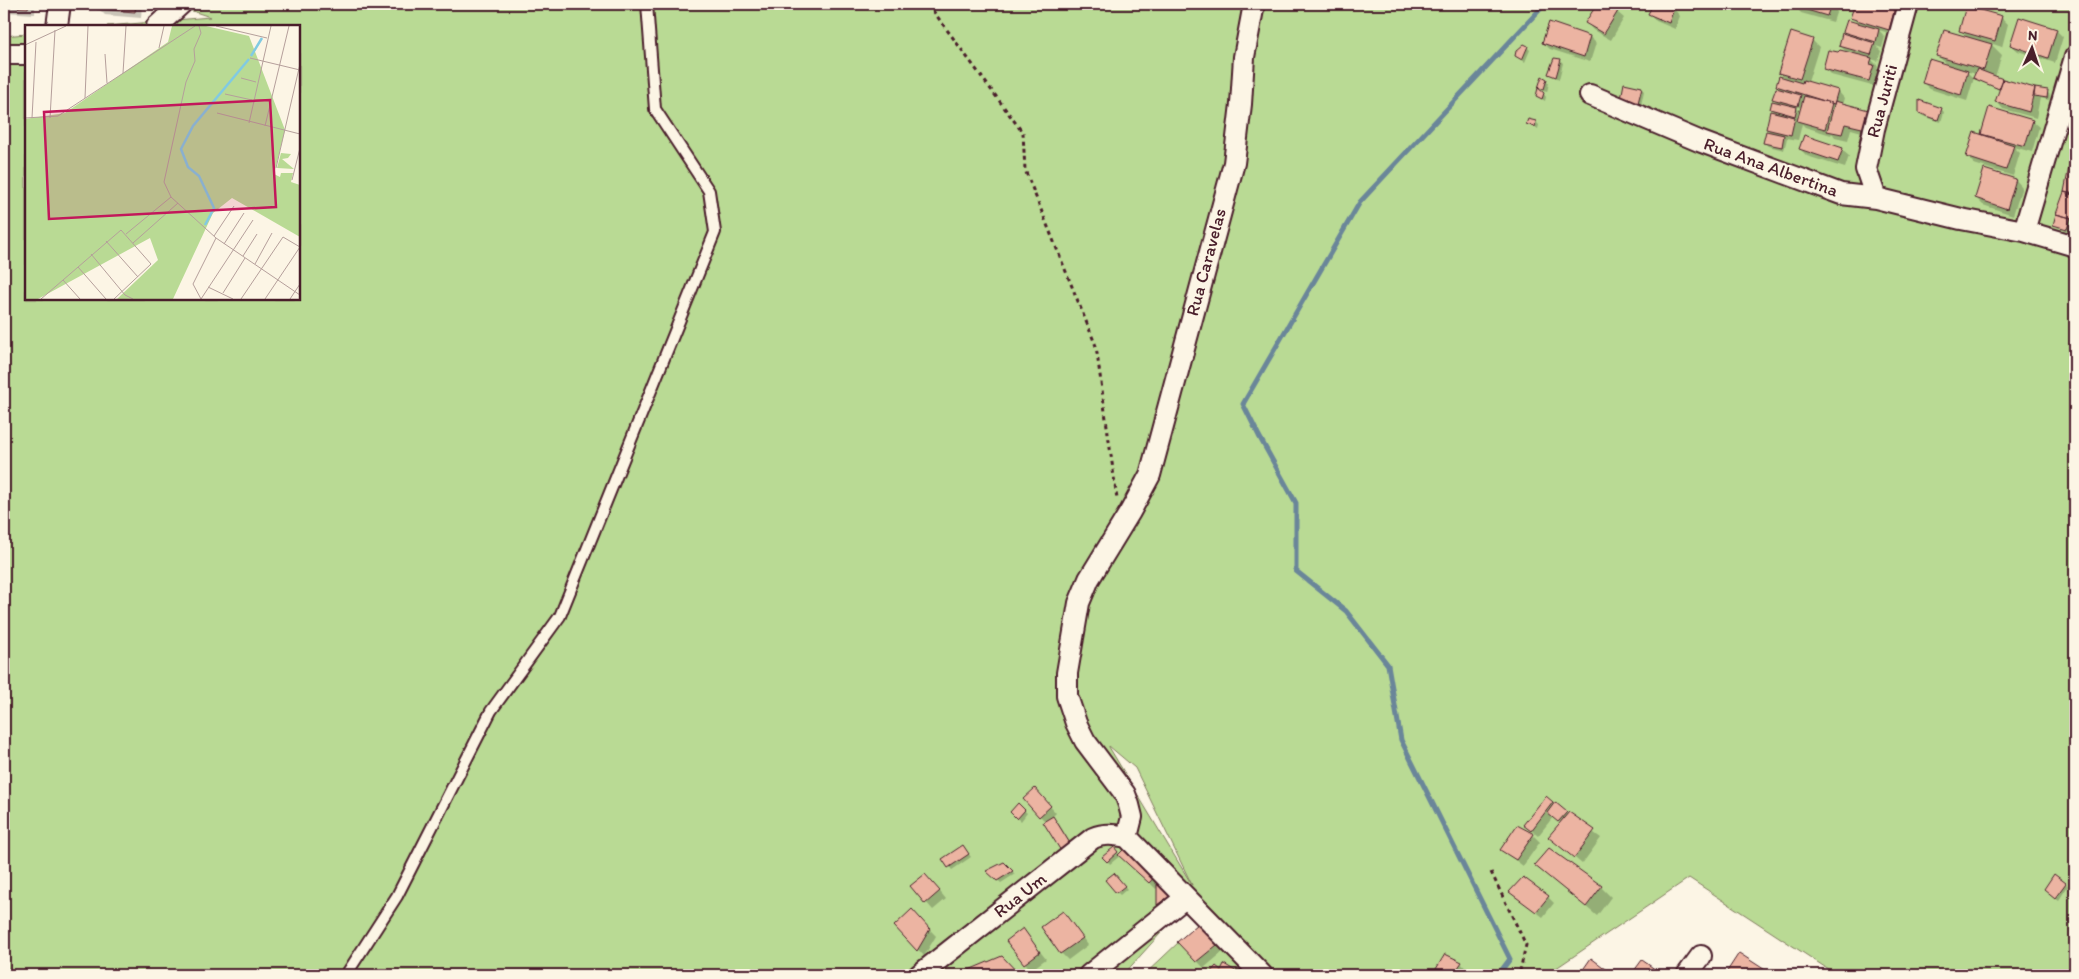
<svg xmlns="http://www.w3.org/2000/svg" width="2079" height="979" font-family="Itim,sans-serif">
<style>
.green{fill:#b9da94;stroke:#827c60;fill-rule:evenodd}
.shadow{fill:#0003;fill-rule:evenodd}
.lines{fill:none;stroke-linecap:round;stroke-linejoin:round}
.stream{stroke:#6b8699;stroke-width:5}
.building{fill:#ecb4a2;stroke:#4a1f2b}
.service-casing{stroke:#4a1f2b;stroke-width:14}
.minor-casing{stroke:#4a1f2b;stroke-width:24}
.path{stroke:#4a1f2b;stroke-width:3;stroke-dasharray:4 4;stroke-linecap:butt}
.service{stroke:#fcf5e5;stroke-width:10}
.minor{stroke:#fcf5e5;stroke-width:20}
.labels{text-anchor:middle;stroke-width:4;stroke-linejoin:round;paint-order:stroke}
.street-label{font-size:18px;fill:#4a1f2b;stroke:#fcf5e5}
.inset-river{fill:none;stroke:#81cae2;stroke-width:2.5}
.inset-road{fill:none;stroke:#b59f9b;stroke-width:1}
.view{fill:#c2185b;fill-opacity:0.15;stroke:#c2185b;stroke-width:2.5}
.inset-edge{fill:none;stroke:#4a1f2b;stroke-width:2.5}
</style>
<rect width="100%" height="100%" fill="#fcf5e5"/>
<filter id="ink" filterUnits="userSpaceOnUse"><feTurbulence type="fractalNoise" baseFrequency=".02" numOctaves="2"/><feDisplacementMap in="SourceGraphic" scale="10" xChannelSelector="R" yChannelSelector="G"/><feConvolveMatrix kernelMatrix="1 2 1 2 8 2 1 2 1" color-interpolation-filters="sRGB"/></filter>
<g filter="url(#ink)">
<path class="green" d="M182,4H2075V975H1837L1689,878L1546,975H1144L1198,924L1196,894L1123,975H4V36L26,34V299H299V26H107L210,17L178,6ZM1109,746L1135,768L1192,885L1109,747Z"/>
<path class="shadow" d="M4,4H35V14L4,12Z
M99,4H142L141,18L105,15L98,8Z
M1598,4H1604L1617,12L1624,18L1611,40L1593,30L1587,23Z
M1654,4H1660L1674,9L1680,16L1675,29L1656,21L1650,14Z
M1671,4H1685L1683,9Z
M1796,4H1839L1833,22L1801,13L1795,6Z
M1851,4H1887L1895,6L1902,13L1895,35L1879,30L1885,37L1882,48L1876,46L1881,51L1878,61L1871,59L1878,66L1877,69L1880,73L1876,87L1831,75L1824,68L1848,53L1840,46L1850,37L1845,32L1858,24L1852,17L1855,6Z
M2001,17L2008,24L2002,47L1990,43L2002,55L1995,77L2047,92L2050,95L2049,100L2040,98L2036,118L2003,109L1997,102L2000,90L1974,78L1967,101L1930,89L1923,83L1949,67L1937,55L1968,38L1960,30ZM1966,71L1976,74L1974,79Z
M2019,19L2057,31L2063,37L2055,63L2018,51L2011,45Z
M1550,24L1590,37L1596,43L1590,62L1550,49L1543,43Z
M1812,40L1819,47L1808,82L1838,91L1844,98L1842,105L1876,114L1866,148L1860,142L1862,132L1851,129L1848,140L1835,137L1832,133L1831,135L1805,127L1802,124L1798,140L1787,138L1784,150L1768,146L1765,143L1772,134L1767,129L1776,114L1771,109L1779,104L1774,99L1782,91L1777,86L1786,79L1779,72ZM1795,106L1802,108L1801,112Z
M1527,47L1530,50L1525,62L1516,56Z
M1560,60L1563,63L1559,79L1550,74Z
M1543,78L1549,83L1547,92L1539,90Z
M1641,88L1644,91L1641,105L1625,101Z
M1543,93L1546,97L1545,101L1537,96Z
M1941,109L1944,112L1941,122L1923,116L1920,113Z
M1990,109L2032,121L2039,127L2032,152L2014,147L2020,153L2013,176L1974,164L1968,157L1982,135Z
M1536,122L1539,125L1538,129L1527,123Z
M1800,149L1842,150L1849,156L1845,168L1807,156Z
M2071,163L2075,164V224L2073,223L2070,231L2057,227L2055,224L2066,192Z
M1985,170L2016,180L2022,187L2013,215L1983,205L1976,198Z
M1041,796L1056,813L1052,817L1059,824L1076,852L1040,816Z
M1552,803L1601,838L1582,864L1550,837L1561,823L1553,817L1538,836L1525,825Z
M1018,805L1027,813L1021,821L1012,812Z
M1517,827L1533,835L1540,842L1523,866L1502,850Z
M965,849L971,857L952,870L944,860Z
M1114,849L1120,855L1126,849L1172,895L1173,902L1161,907L1158,904V886L1156,889L1121,855L1110,864L1104,857Z
M1549,850L1601,887L1611,897L1597,916L1536,865Z
M1004,864L1015,874L1001,883L988,871Z
M1117,878L1127,889L1120,895L1117,892Z
M932,882L946,899L933,910L912,886Z
M2065,883L2068,886L2059,900L2048,892Z
M1548,897L1554,903L1543,917L1518,898Z
M912,911L936,936L924,956L896,926Z
M1063,913L1088,945L1068,960L1061,953Z
M1023,930L1046,959L1031,970L1025,963Z
M1205,932L1223,952L1204,968L1179,942Z
M1002,958L1019,975H960Z
M1461,963L1467,970L1464,975H1443L1437,969Z"/>
<g class="lines">
<path class="stream" d="M1498,975L1510,959L1401,740L1388,665L1346,611L1296,571V503L1259,436L1243,404L1360,202L1545,4"/>
</g>
<path class="building" d="M4,4H29L28,8L4,7Z
M97,4H136L135,12L97,9Z
M1597,4H1606L1618,11L1604,34L1585,23Z
M1653,4H1664L1674,8L1669,23L1648,14Z
M1794,4H1831L1827,16L1793,6Z
M1855,4L1896,5L1889,30L1850,18Z
M1966,6L2002,16L1995,41L1959,31Z
M2019,17L2057,29L2048,58L2010,45Z
M1847,20L1879,29L1876,42L1843,32Z
M1549,22L1590,36L1584,57L1542,43Z
M1944,30L1992,44L1984,70L1936,56Z
M1791,32L1813,39L1800,79L1778,73Z
M1842,33L1875,43L1871,55L1839,46Z
M1524,44L1528,46L1522,60L1515,56L1516,51Z
M1828,50L1838,52L1840,50L1872,58L1870,64L1874,65L1869,81L1823,69Z
M1554,58L1561,59L1556,77L1548,74Z
M1929,59L1968,71L1961,95L1922,83Z
M1977,69L2003,79L1999,89L1973,78Z
M1542,76L1547,79L1544,89L1538,88Z
M1779,76L1802,83L1803,80L1838,90L1834,104L1776,86Z
M2003,79L2035,88L2029,112L1995,102Z
M1624,83L1642,87L1638,103L1621,99Z
M1538,88L1544,93L1542,99L1536,96Z
M1776,88L1801,95L1798,106L1772,99Z
M2035,88L2048,90L2047,98L2034,96Z
M1804,96L1832,103L1825,129L1797,121Z
M1919,100L1942,108L1938,120L1919,113Z
M1772,101L1797,107L1795,116L1770,109Z
M1835,101L1876,112L1868,145L1859,142L1862,128L1845,124L1842,134L1827,131Z
M1989,107L2033,120L2025,146L1981,134Z
M1770,111L1795,117L1791,135L1766,129Z
M1528,119L1536,121L1535,127L1526,124Z
M1766,131L1784,135L1782,147L1763,143Z
M1974,132L2014,145L2006,170L1966,157Z
M1804,135L1843,148L1838,162L1799,149Z
M2070,162L2075,163V194L2064,192Z
M1984,169L2016,179L2007,209L1975,198Z
M2064,192L2075,196V219L2056,214Z
M2056,214L2071,218L2067,229L2053,225Z
M1035,788L1051,806L1039,817L1023,799Z
M1546,796L1553,802L1531,831L1523,825Z
M1555,802L1567,812L1558,822L1547,813Z
M1018,803L1025,810L1017,819L1010,812Z
M1569,812L1595,830L1574,858L1548,837Z
M1053,816L1071,845L1061,851L1043,822Z
M1517,825L1534,834L1516,860L1500,850Z
M963,845L969,854L948,868L942,859Z
M1114,847L1118,852L1107,862L1102,857Z
M1126,847L1156,875L1149,883L1118,855Z
M1549,848L1602,886L1586,907L1534,865Z
M1004,862L1013,871L997,881L986,871Z
M1114,873L1125,886L1116,893L1105,880Z
M925,874L940,891L925,904L910,886Z
M2054,874L2066,883L2055,898L2044,889Z
M1523,877L1549,896L1536,912L1509,892Z
M1162,883L1170,891V900L1165,899L1157,905V885Z
M912,909L930,929L917,951L894,926Z
M1063,911L1083,938L1060,954L1041,927Z
M1198,924L1217,945L1196,962L1177,942Z
M1023,928L1040,952L1024,964L1006,941Z
M1739,953L1773,975H1729L1726,973Z
M1445,954L1462,962L1453,975H1444L1436,969Z
M1002,956L1020,975H957Z
M1591,958L1614,975H1588L1582,971Z
M1642,960L1663,975H1631Z
M1224,964L1242,975H1208L1216,966L1221,970Z"/>
<g class="lines">
<defs>
<path id="service" d="M346,975L397,896L491,711L560,616L715,232L709,191L655,109L647,4"/>
<path id="minor" d="M57,26L60,4
M157,26L181,4
M4,54H26
M1590,95L1699,141L1841,194L1876,198L1961,219L2024,231L2075,246
M1876,198L1866,169L1874,129L1908,4
M2024,231L2075,57
M1127,837L1132,817L1129,805L1125,794L1085,741L1076,723L1067,696V673L1079,603L1089,579L1130,512L1150,475L1234,163L1241,104L1244,57L1254,4
M1127,837L1262,975
M919,975L1093,838C1105,833 1115,835 1127,837
M1089,975L1185,898
M1687,975L1701,956"/>
</defs>
<use href="#service" class="service-casing"/>
<use href="#minor" class="minor-casing"/>
<path class="path" d="M928,4L1023,133L1025,170L1096,346L1117,499
M1491,872L1526,945L1519,975"/>
<use href="#service" class="service"/>
<use href="#minor" class="minor"/>
</g>
</g>
<g class="labels">
<g class="street-label">
<text transform="translate(1882 101) rotate(-75)" y="6">Rua Juriti</text>
<text transform="translate(1771 167) rotate(20)" y="6">Rua Ana Albertina</text>
<text transform="translate(1206 262) rotate(-75)" y="6">Rua Caravelas</text>
<text transform="translate(1020 895) rotate(-38)" y="6">Rua Um</text>
</g>
</g>
<g transform="translate(25 25)">
<rect width="275" height="275" fill="#fcf5e5"/>
<path d="M147,1H181L224,11L260,105L249,149L255,152L256,148H268L266,157L275,160V212L207,173L188,188L148,274H92L133,235L125,213L13,274H0V94L40,88L143,17ZM256,128L266,129L263,133L257,134L269,144L252,143Z" fill="#b9da94"/>
<path class="inset-river" d="M226,31L237,13M180,200L189,183L174,151L163,142L156,124L168,101L224,34"/>
<path class="inset-road" d="M174,1L176,8L169,24L170,36L161,57L139,157L146,172L191,213L275,270M191,1L242,13M0,20L41,1M134,23L139,1M80,29L82,58M225,33L275,45M98,48L101,1M216,53L231,57M200,69L227,75M60,73L63,1M192,88L275,109M0,93L33,91L170,1M7,93L11,17M25,93L30,5M224,98L246,1M240,101L264,1M251,143L275,39M267,155L275,123M101,209L146,172M189,211L209,181M81,216L113,252M108,218L153,178M199,219L219,188M66,229L100,270L108,274M218,231L232,209M230,239L247,208M53,242L81,274M38,255L55,274M183,262L208,274M198,268L220,233M16,274L96,205L126,239L89,274M176,274L228,195M176,274L168,259L191,213M216,274L258,212L275,222M240,274L275,222M265,274L275,259"/>
<path class="view" d="M245,75L251,182L24,194L19,87Z"/>
<rect width="275" height="275" class="inset-edge"/>
</g>
<rect width="2079" height="979" fill="none" stroke="#fcf5e5" stroke-width="20"/>
<rect x="10" y="10" width="2059" height="959" fill="none" stroke="#4a1f2b" stroke-width="2" filter="url(#ink)"/>
<g transform="translate(2032 48) rotate(3)" stroke="#fcf5e5" stroke-width="4" paint-order="stroke">
<path d="M0-4L9 19L0 12L-9 19Z" fill="#4a1f2b"/>
<text y="-8" font-size="14" font-weight="bold" text-anchor="middle" fill="#4a1f2b">N</text>
</g>
</svg>
